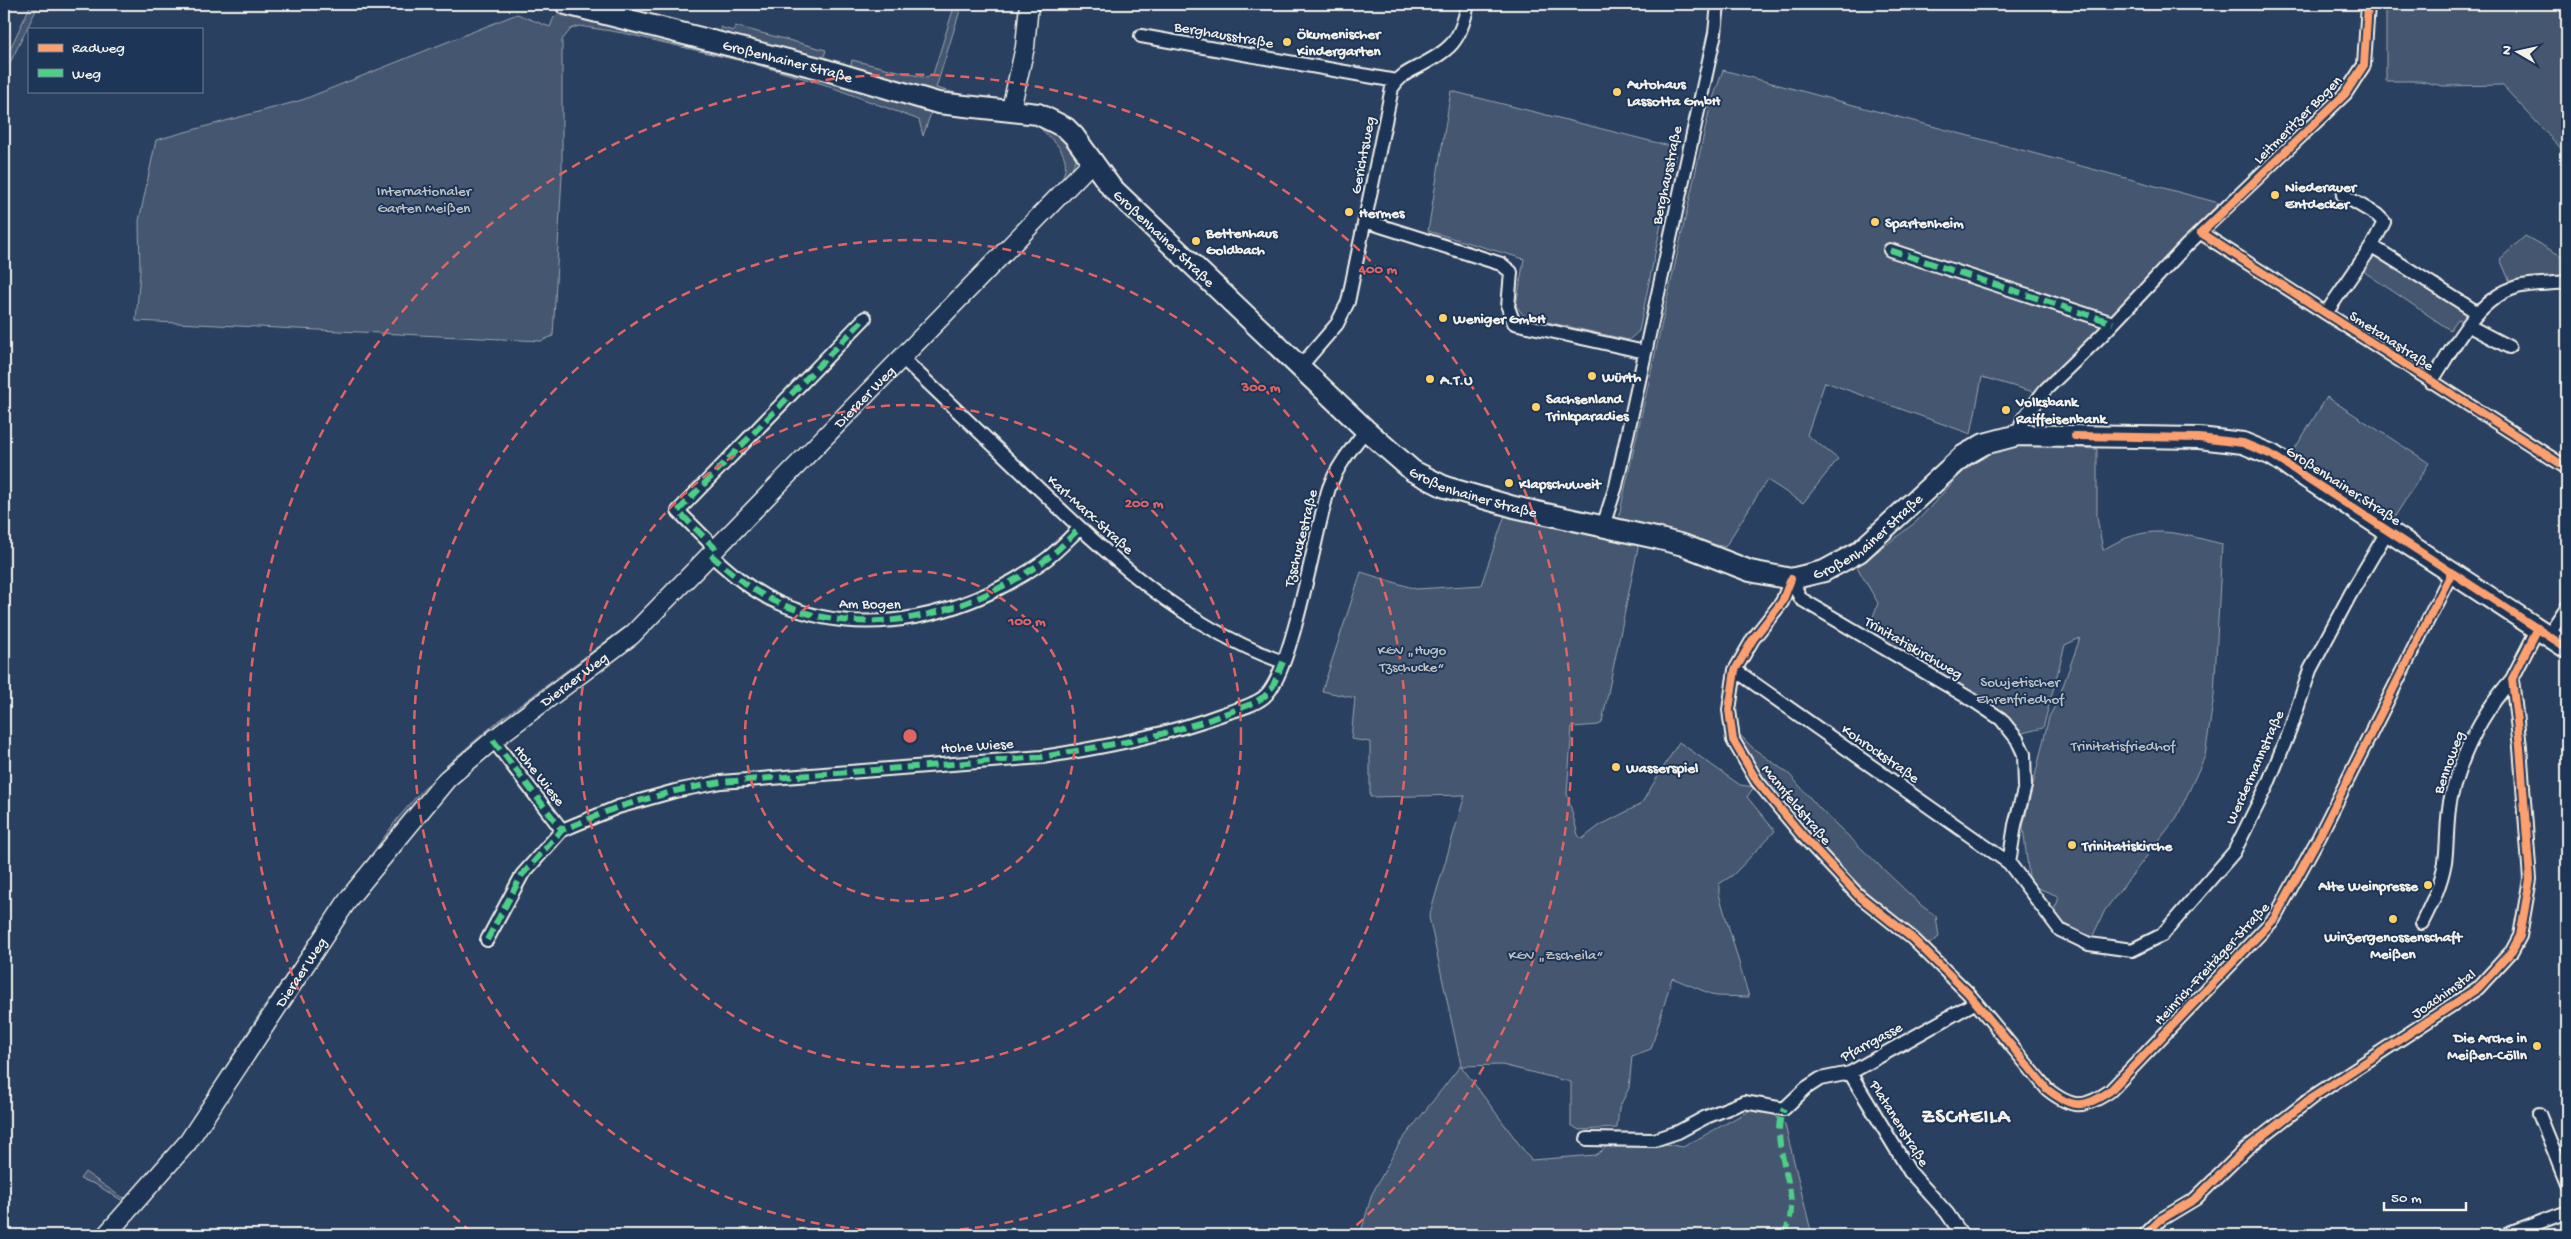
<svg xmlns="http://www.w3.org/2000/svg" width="2571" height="1239" font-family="'Gochi Hand',sans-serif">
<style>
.green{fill:#445771;stroke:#9ca4ac}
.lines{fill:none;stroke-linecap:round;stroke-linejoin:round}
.minor-casing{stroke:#f4f1e8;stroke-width:16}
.secondary-casing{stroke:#f4f1e8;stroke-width:21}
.primary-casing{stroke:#f4f1e8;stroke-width:24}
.minor{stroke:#1d3557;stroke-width:12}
.secondary{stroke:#1d3557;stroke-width:18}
.primary{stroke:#1d3557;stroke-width:20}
.quiet{stroke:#4dcf88;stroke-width:6;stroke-dasharray:12 6;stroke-linecap:butt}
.cycleway-casing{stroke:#1d3557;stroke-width:11}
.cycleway{stroke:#fca06f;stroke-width:8}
.ring{fill:none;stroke:#df6462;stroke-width:2.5;stroke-dasharray:9 6}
.poi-dot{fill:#ffd166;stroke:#1d3557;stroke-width:2}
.labels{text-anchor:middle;stroke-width:4;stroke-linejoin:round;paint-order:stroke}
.poi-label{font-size:15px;font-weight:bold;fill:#f4f1e8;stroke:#1d3557;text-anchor:start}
.street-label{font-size:15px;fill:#f4f1e8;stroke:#1d3557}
.park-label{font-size:15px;fill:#bfc3c4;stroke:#1d3557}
.district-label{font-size:20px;font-weight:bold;letter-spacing:1px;fill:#f4f1e8;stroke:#1d3557}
.centre{fill:#df6462;stroke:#1d3557;stroke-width:2.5}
.ring-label{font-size:15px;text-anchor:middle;font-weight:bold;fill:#df6462;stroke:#1d3557;stroke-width:4;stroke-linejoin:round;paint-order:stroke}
</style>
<rect width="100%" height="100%" fill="#2a4060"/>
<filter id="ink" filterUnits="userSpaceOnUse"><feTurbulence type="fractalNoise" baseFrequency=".02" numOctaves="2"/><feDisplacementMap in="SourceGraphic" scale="10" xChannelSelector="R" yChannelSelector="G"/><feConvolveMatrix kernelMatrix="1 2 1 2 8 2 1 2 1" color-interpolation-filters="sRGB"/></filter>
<g filter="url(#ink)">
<path class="green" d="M31,4H39L4,75V62Z
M955,4H962L936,88L971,97L969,103L850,68L852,60L927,78L933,74Z
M2386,4H2567V155L2502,85L2443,86L2420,81H2386Z
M561,13L696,43L932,110L923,136L919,120L823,84L754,64L623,33L579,26L571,29L562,40V175L553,336L541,341L136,321L140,271L139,221L156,140L302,100L517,14L550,27L554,17Z
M735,26L826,50L823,60L723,36L720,27L733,31Z
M1723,70L2219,203L2037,393L1982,377L1971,434L1825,382L1807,435L1838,459L1803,503L1767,480L1725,547L1618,520L1710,107Z
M1451,91L1670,146L1676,152L1639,331L1629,340L1525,317L1516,306L1524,259L1428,231Z
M1040,124L1059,133L1077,157L1067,179L1063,176C1072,154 1054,142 1039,127Z
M2525,236L2567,259V278L2511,284L2500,259Z
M2374,254L2466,311L2468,316L2466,322L2458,319L2450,330L2360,269L2369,257Z
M2327,397L2429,463L2392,521L2294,456V450Z
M2015,444L2097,449V517L2103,550C2147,522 2174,532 2222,544L2214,696L2205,756L2177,817L2105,910L2091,940L2063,926L2053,911L2058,901V896L2030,885L2023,827L2049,717L2058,700L2080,638L2065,645L2043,728L2018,734L1978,695L1867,633L1878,603L1857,567L1916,522L1960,475L1982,456Z
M1505,515L1544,522L1637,543L1638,548L1602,722L1599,725L1572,727L1567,793L1578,835L1582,839L1599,826L1641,804L1679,742L1740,785L1754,787L1747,797L1775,831L1733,875L1719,884V894L1749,997L1716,996L1672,978L1651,1049L1632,1056L1629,1088L1619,1108L1617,1128L1579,1130L1571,1125V1082L1502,1065L1461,1066L1531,1160L1596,1155L1620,1136L1683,1147L1754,1108L1775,1115L1785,1125L1812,1235H1360L1372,1194L1399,1144L1461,1065L1429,917L1465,795L1370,797V742L1351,739L1355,698L1322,691L1361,572L1416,589L1481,585Z
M625,627L627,635L450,769L193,1127L126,1203L95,1184L80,1179L85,1172L121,1197L128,1198L181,1137L262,1010L326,917L398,818L416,797L448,764L492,726Z
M1739,734L1754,749L1789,774L1820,809L1922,906L1936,916L1939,937L1928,945C1879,904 1831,862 1790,813C1782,803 1781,796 1773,785L1770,786L1746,752Z"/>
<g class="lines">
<defs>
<path id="minor" d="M1141,36L1396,81
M2343,195L2377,215L2384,222L2372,246L2478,313
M1365,221L1501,264L1511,272L1508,307L1514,323L1645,352
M2201,233L2567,468
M1890,250L2113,323
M2326,313L2372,246
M2469,326L2509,347
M901,357C946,400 991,443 1035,485C1112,559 1181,625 1283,662
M1300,367L1337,324L1348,302L1392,88C1399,77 1406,73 1416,68C1451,49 1460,43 1468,4
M2431,382C2454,348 2475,299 2517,287C2533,283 2551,284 2567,282
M2018,435L2023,419L2045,390L2102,335L2187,245L2345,94L2364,65L2368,4
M1603,526L1616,486L1715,33L1718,4
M716,549L678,511L865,318
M711,555C732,574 753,592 779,603C866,642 968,615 1044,561C1057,552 1068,539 1080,528
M1791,579L1782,602L1753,639L1735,670L1729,710L1733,740L1757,781L1802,835L1858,895L1912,938L1968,993L2047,1089C2072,1109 2084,1109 2110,1091L2274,919L2319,837L2452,572
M1791,579L1801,599L1974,701L2001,719L2017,739L2024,754L2025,786L2015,825L2009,863
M2548,635L2567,607
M1735,670L2009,863L2060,930L2089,944L2132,950L2162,935L2234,852L2267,786L2290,730L2310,670L2351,593L2388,530
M493,740L562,830
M2422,923C2432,903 2441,885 2445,862C2448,841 2446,818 2451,797C2462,752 2482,713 2512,679
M487,940L522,875L562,830L618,807L675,791L721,782L1042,757C1105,747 1167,735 1226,713C1239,709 1254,705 1264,697C1293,673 1315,530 1329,488C1337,466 1352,448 1366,430
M1850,1073L1910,1172L1947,1213L1962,1235
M2539,1114L2567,1183
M1587,1139L1654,1140L1678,1132L1706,1117L1744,1102L1784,1109L1806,1088L1820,1079L1850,1073L1976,1002
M2145,1235L2160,1220L2195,1199L2246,1149L2314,1096L2478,988L2512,951L2520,936L2530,879L2520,747L2512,679L2538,628
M2506,1235L2567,1212"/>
<g id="secondary">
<path d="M1011,109L1025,47L1029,4"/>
<path id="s1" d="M106,1235L188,1142L350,897L447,779L493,740L632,635L1093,161"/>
</g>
<g id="primary">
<path id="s2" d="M566,4L823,69L938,103L1038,114L1066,128L1074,136L1111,187L1366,430L1413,471L1445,487L1514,507L1656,538L1683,545L1750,571L1791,579L1824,571L1859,552L1963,456L1984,444L2018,435L2199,438L2243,443L2272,455L2567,648"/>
</g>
</defs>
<use href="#minor" class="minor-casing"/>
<use href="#secondary" class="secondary-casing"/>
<use href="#primary" class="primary-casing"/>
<use href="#minor" class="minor"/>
<use href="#secondary" class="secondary"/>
<use href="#primary" class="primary"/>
<path class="quiet" d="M1890,250L2113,323
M716,549L678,511L865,318
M711,555C732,574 753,592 779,603C866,642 968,615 1044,561C1057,552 1068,539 1080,528
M493,740L562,830
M487,940L522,875L562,830L618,807L675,791L721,782L1042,757L1147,738L1203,722L1254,703L1265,696L1273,686L1283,662
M1783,1235C1808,1199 1765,1144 1784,1109"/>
<defs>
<path id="cycleway" d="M2368,4L2364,65L2345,94L2201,233L2567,468
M2075,436L2199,438L2243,443L2272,455L2567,648
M1791,579L1782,602L1753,639L1735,670L1729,710L1733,740L1757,781L1802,835L1858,895L1912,938L1968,993L2047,1089C2072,1109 2084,1109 2110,1091L2274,919L2319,837L2452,572
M2145,1235L2160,1220L2195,1199L2246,1149L2314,1096L2478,988L2512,951L2520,936L2530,879L2520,747L2512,679L2538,628"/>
</defs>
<use href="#cycleway" class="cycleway-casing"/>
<use href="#cycleway" class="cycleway"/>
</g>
</g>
<g class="ring">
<circle cx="910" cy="736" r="165"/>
<circle cx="910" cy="736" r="331"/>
<circle cx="910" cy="736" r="496"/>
<path d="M471 1232A662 662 0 1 1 1349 1232"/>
</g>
<g class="poi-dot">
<circle cx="1287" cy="42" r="5"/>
<circle cx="1617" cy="92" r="5"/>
<circle cx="2275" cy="195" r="5"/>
<circle cx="1349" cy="212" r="5"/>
<circle cx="1875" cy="222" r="5"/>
<circle cx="1196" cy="241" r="5"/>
<circle cx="1443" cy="318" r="5"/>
<circle cx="1592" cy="376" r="5"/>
<circle cx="1430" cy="379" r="5"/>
<circle cx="1536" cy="407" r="5"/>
<circle cx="2006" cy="410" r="5"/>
<circle cx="1509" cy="483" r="5"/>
<circle cx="1616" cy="767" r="5"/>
<circle cx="2072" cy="845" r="5"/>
<circle cx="2428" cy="885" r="5"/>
<circle cx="2393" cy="919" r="5"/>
<circle cx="2537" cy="1046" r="5"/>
</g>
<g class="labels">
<g class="poi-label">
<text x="1297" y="38">Ökumenischer<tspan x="1297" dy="17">Kindergarten</tspan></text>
<text x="1627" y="88">Autohaus<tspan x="1627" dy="17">Lassotta GmbH</tspan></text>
<text x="2285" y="191">Niederauer<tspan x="2285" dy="17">Entdecker</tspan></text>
<text x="1359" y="217">Hermes</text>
<text x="1885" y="227">Spartenheim</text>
<text x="1206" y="237">Bettenhaus<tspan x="1206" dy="17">Goldbach</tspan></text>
<text x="1453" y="323">Weniger GmbH</text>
<text x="1602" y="381">Würth</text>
<text x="1440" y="384">A.T.U</text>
<text x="1546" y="403">Sachsenland<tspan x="1546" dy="17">Trinkparadies</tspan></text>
<text x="2016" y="406">Volksbank<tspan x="2016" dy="17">Raiffeisenbank</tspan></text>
<text x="1519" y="488">Klapschuweit</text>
<text x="1626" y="772">Wasserspiel</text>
<text x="2082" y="850">Trinitatiskirche</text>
<text x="2418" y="890" text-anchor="end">Alte Weinpresse</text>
<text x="2393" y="941" text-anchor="middle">Winzergenossenschaft<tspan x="2393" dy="17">Meißen</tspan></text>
<text x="2527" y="1042" text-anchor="end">Die Arche in<tspan x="2527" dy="17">Meißen-Cölln</tspan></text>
</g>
<g class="street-label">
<text transform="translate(1224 34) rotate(10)" y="5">Berghausstraße</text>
<text dy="5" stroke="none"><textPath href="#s2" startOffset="229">Großenhainer Straße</textPath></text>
<text transform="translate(2297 119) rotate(-45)" y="5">Leitmeritzer Bogen</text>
<text transform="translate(1362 155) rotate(-79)" y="5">Gerichtsweg</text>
<text transform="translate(1666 175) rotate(-78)" y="5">Berghausstraße</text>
<text dy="5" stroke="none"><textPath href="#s2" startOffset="665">Großenhainer Straße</textPath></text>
<text transform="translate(2392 340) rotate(33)" y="5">Smetanastraße</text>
<text dy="5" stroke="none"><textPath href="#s1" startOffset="1138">Dieraer Weg</textPath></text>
<text transform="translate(2344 485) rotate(33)" y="5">Großenhainer Straße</text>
<text dy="5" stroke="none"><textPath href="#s2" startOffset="1070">Großenhainer Straße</textPath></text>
<text transform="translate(1091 514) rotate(42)" y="5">Karl-Marx-Straße</text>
<text dy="5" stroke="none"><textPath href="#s2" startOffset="1490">Großenhainer Straße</textPath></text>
<text transform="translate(1300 538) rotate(-76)" y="5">Tzschuckestraße</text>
<text transform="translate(870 603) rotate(1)" y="5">Am Bogen</text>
<text transform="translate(1914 647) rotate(30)" y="5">Trinitatiskirchweg</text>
<text dy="5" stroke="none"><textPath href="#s1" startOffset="732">Dieraer Weg</textPath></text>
<text transform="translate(977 745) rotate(-4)" y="5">Hohe Wiese</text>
<text transform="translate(1881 753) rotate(35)" y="5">Kohrockstraße</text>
<text transform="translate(2448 762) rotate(-70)" y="5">Bennoweg</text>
<text transform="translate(2254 767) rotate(-66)" y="5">Werdermannstraße</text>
<text transform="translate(540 775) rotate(52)" y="5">Hohe Wiese</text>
<text transform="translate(1797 804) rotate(50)" y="5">Mannfeldstraße</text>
<text transform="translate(2211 963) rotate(-47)" y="5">Heinrich-Freitäger-Straße</text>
<text dy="5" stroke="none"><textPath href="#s1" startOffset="328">Dieraer Weg</textPath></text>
<text transform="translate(2443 993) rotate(-35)" y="5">Joachimstal</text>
<text transform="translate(1871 1041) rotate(-28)" y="5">Pfarrgasse</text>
<text transform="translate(1900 1123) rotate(58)" y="5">Platanenstraße</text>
</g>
<g class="park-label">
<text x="424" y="195">Internationaler<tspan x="424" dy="17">Garten Meißen</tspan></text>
<text x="1412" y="654">KGV „Hugo<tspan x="1412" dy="17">Tzschucke“</tspan></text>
<text x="2020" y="686">Sowjetischer<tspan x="2020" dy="17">Ehrenfriedhof</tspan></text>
<text x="2123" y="750">Trinitatisfriedhof</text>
<text x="1556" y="959">KGV „Zscheila“</text>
</g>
<g class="district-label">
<text x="1966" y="1122">ZSCHEILA</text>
</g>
</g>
<circle cx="910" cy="736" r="8" class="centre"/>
<g class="ring-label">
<text x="1378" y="273">400 m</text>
<text x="1261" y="391">300 m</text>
<text x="1144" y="507">200 m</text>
<text x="1027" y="625">100 m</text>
</g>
<rect width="2571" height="1239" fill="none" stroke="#1d3557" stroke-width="20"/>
<rect x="10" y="10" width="2551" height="1219" fill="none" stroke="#f4f1e8" stroke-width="2" filter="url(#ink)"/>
<rect x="28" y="28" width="175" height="65" fill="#1d3557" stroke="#738091"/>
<rect x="38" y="44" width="25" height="8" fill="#fca06f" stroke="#738091"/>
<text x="72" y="52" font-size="15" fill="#f4f1e8">Radweg</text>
<rect x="38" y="69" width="25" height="8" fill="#4dcf88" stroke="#738091"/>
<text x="72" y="78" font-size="15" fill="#f4f1e8">Weg</text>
<g transform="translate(2518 52) rotate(279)" stroke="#1d3557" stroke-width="4" paint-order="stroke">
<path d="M0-4L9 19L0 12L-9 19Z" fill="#f4f1e8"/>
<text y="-8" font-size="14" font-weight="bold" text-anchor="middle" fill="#f4f1e8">N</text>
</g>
<path d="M2384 1202v8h82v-8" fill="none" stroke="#f4f1e8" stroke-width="2.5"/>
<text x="2391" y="1202" font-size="15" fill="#f4f1e8" stroke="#1d3557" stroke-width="4" paint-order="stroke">50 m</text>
</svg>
